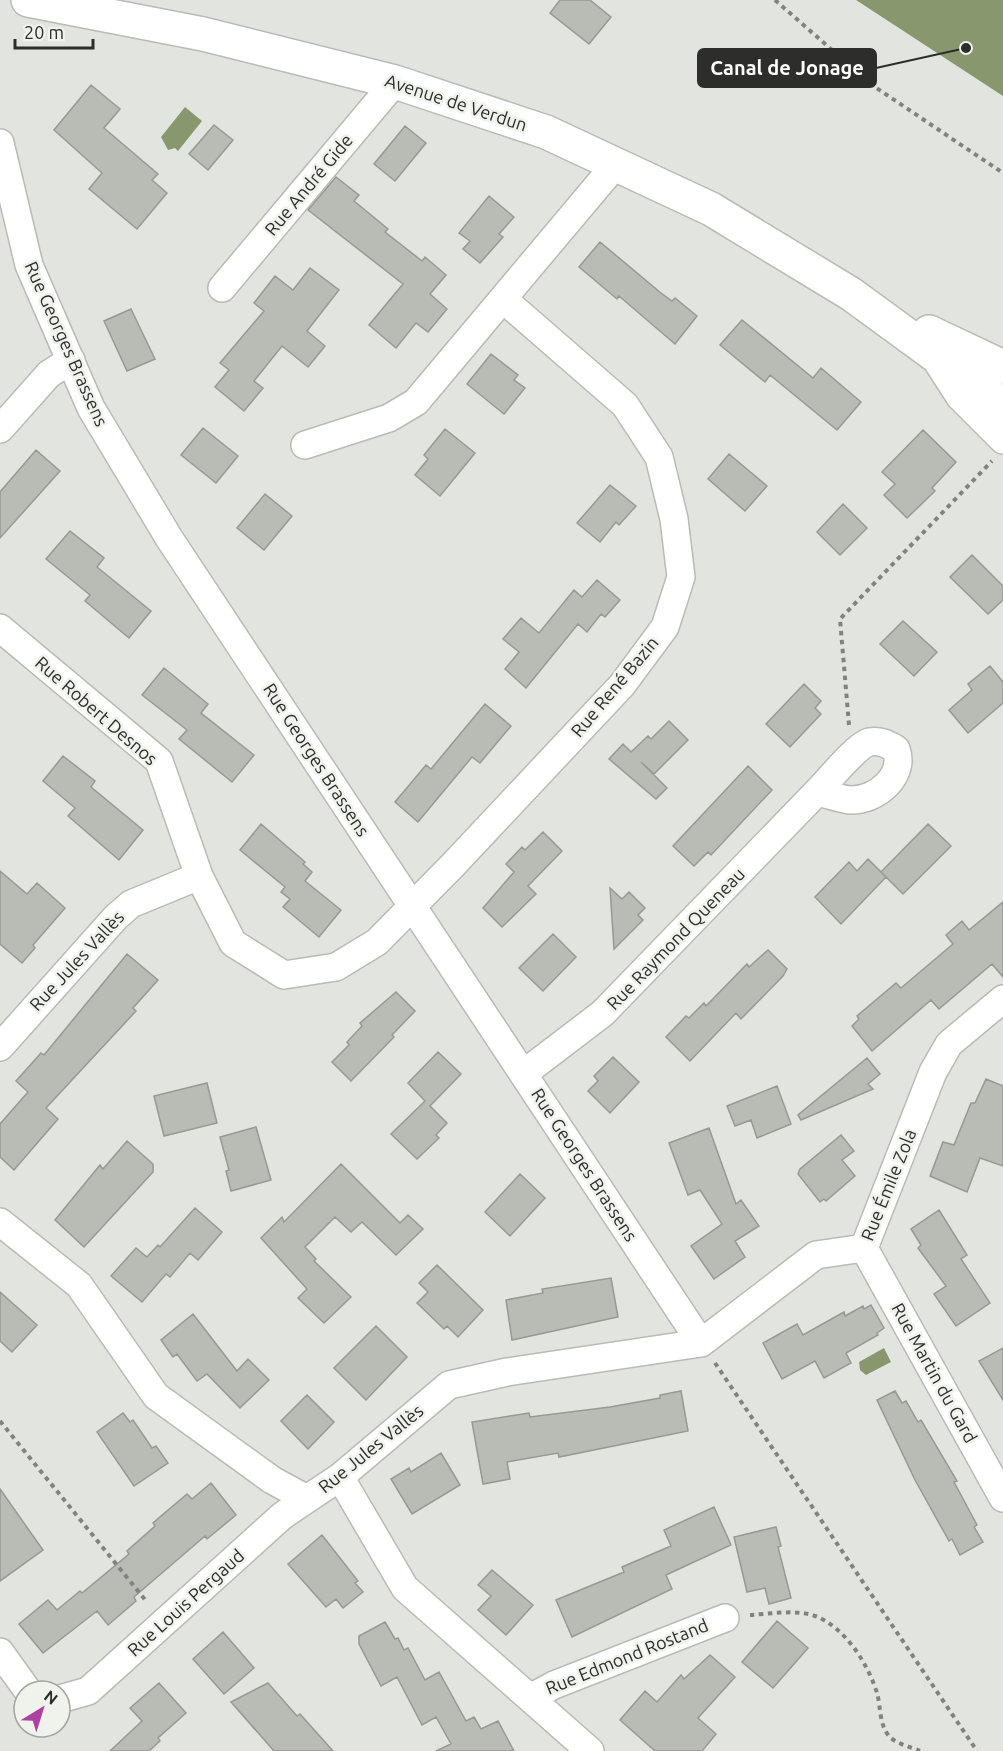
<svg xmlns="http://www.w3.org/2000/svg" width="1003" height="1751" font-family="Ubuntu,sans-serif">
<style>
.water{fill:#89976f}
.building{fill:#b9bbb5;stroke:#979993;stroke-width:1.5}
.lines{fill:none;stroke-linecap:round;stroke-linejoin:round}
.minor-casing{stroke:#b9bbb5;stroke-width:30}
.major-casing{stroke:#b9bbb5;stroke-width:36}
.path{stroke:#818380;stroke-width:4;stroke-dasharray:4.5 4.5;stroke-linecap:butt}
.minor{stroke:#fff;stroke-width:27}
.major{stroke:#fff;stroke-width:33}
.labels{text-anchor:middle;stroke-width:5;stroke-linejoin:round;paint-order:stroke}
.street-label{font-size:18px;fill:#2d2e2c;stroke:#f0f2ec}
.leader{fill:none;stroke:#2d2e2c;stroke-width:2}
.callout-dot{fill:#2d2e2c;stroke:#f0f2ec;stroke-width:2}
.callout{fill:#2d2e2c;stroke:#2d2e2c;stroke-width:2}
.callout-label{font-size:20px;text-anchor:middle;font-weight:bold;fill:#fff}
</style>
<rect width="100%" height="100%" fill="#e2e5df"/>
<path class="water" d="M856,0H1003V96Z
M185,107L202,121L178,151L175,148L168,150L161,137Z
M884,1348L891,1362L866,1375L860,1370L859,1362Z"/>
<path class="building" d="M560,0H590L611,17L589,44L550,13Z
M91,85L120,109L104,128L158,174L152,180L167,193L137,229L89,189L102,173L54,130Z
M214,125L233,140L208,170L189,154Z
M405,126L426,143L395,181L374,164Z
M336,177L359,195L354,201L388,229L385,232L422,261L425,257L446,275L430,294L447,309L428,332L416,323L396,348L369,325L403,284L308,210Z
M489,196L514,217L499,234L503,237L480,263L463,249L470,241L459,233Z
M600,242L661,293L672,301L675,298L697,316L675,344L619,296L617,299L579,267Z
M310,268L339,290L307,331L325,346L308,367L282,346L254,381L263,388L244,411L215,387L229,370L220,363L264,311L254,303L275,276L293,290Z
M131,309L155,359L127,371L104,321Z
M742,320L813,378L821,368L861,402L837,430L770,375L765,382L720,345Z
M491,354L518,375L514,380L525,388L504,414L467,384Z
M203,428L238,456L216,483L181,455Z
M445,429L475,453L440,496L415,475L428,459L424,455Z
M923,430L956,462L932,488L935,491L907,518L884,495L895,484L882,472Z
M36,450L60,471L0,538V492Z
M729,454L767,486L745,511L708,479Z
M610,485L636,506L619,525L616,522L600,542L577,523Z
M265,494L292,516L264,550L237,528Z
M843,504L867,528L840,555L817,532Z
M70,531L104,558L97,567L151,611L129,638L85,601L90,595L46,559Z
M972,555L1003,586V600L988,614L950,577Z
M597,580L620,600L605,617L601,614L587,632L578,624L526,688L505,669L519,652L503,639L521,618L539,633L574,590L582,597Z
M903,621L937,652L914,676L880,644Z
M990,666L1003,682V703L968,733L949,710L972,690L968,684Z
M164,668L208,704L201,713L254,755L232,782L179,739L187,730L142,695Z
M804,684L821,701L815,708L821,714L790,747L766,724Z
M485,704L511,726L480,763L472,757L418,822L395,802L426,765L431,769Z
M669,721L688,740L654,774L641,762L667,788L656,799L609,759L623,744L631,752L648,736L651,739Z
M63,756L95,781L91,787L143,830L119,860L68,816L75,808L43,781Z
M748,766L772,790L711,855L708,852L694,866L673,846Z
M261,824L305,862L303,864L312,872L305,881L341,910L319,937L283,907L290,899L281,892L285,887L240,850Z
M928,824L951,846L903,894L881,872Z
M543,832L562,851L528,886L536,894L502,927L483,908L514,872L506,864L522,847L525,850Z
M868,859L886,877L841,924L815,897L849,862L857,871Z
M0,871L27,894L37,883L65,908L33,945L35,948L22,963L0,944Z
M610,888L622,899L629,892L645,908L638,915L643,920L614,949Z
M1003,902V977L992,964L939,1009L931,1000L872,1051L852,1026L859,1019L857,1016L896,983L901,988L953,944L946,935L962,921L969,930Z
M553,934L576,957L543,991L519,968Z
M768,950L787,969L783,976L741,1019L736,1013L690,1061L666,1037L686,1016L689,1018L704,1003L706,1006L747,964L749,967Z
M127,954L158,980L133,1008L136,1011L46,1108L58,1119L14,1170L0,1157V1124L28,1092L16,1081L41,1053L44,1055Z
M396,992L415,1011L392,1035L394,1037L351,1081L332,1062L349,1045L347,1042L362,1026L360,1023Z
M438,1052L461,1074L430,1106L447,1123L436,1135L439,1138L417,1159L391,1134L425,1101L408,1083Z
M613,1057L639,1082L610,1113L588,1091L598,1081L594,1076Z
M867,1058L880,1074L868,1084L873,1089L801,1120L798,1115Z
M986,1079L1003,1086V1166L980,1158L967,1192L930,1176L943,1142L954,1145L971,1103H975Z
M207,1083L217,1123L164,1136L154,1096Z
M777,1086L791,1124L757,1138L751,1120L735,1126L727,1106Z
M256,1127L271,1180L231,1191L226,1171L229,1170L220,1137Z
M709,1128L736,1204L741,1200L759,1226L735,1241L745,1257L714,1279L691,1246L722,1224L700,1190L688,1195L669,1143Z
M841,1135L854,1151L842,1160L855,1176L826,1201L824,1199L820,1202L798,1174L800,1169Z
M127,1141L153,1164V1172L84,1247L55,1220L100,1165L103,1169Z
M341,1164L400,1223L408,1215L423,1229L396,1255L362,1222L351,1232L335,1217L305,1247L316,1259L314,1261L351,1297L324,1323L298,1298L307,1289L261,1238L282,1217L284,1222Z
M520,1174L545,1198L510,1236L485,1212Z
M195,1208L222,1232L198,1260L190,1253L170,1277L166,1274L142,1302L111,1276L136,1248L147,1257L158,1245L160,1247Z
M939,1210L967,1255L961,1259L990,1303L956,1326L934,1294L946,1286L918,1248L921,1245L911,1229Z
M437,1265L483,1310L458,1337L447,1326L444,1329L417,1303L428,1292L419,1283Z
M611,1278L618,1317L512,1340L506,1300L543,1293L542,1289Z
M0,1292L37,1325L12,1352L0,1341Z
M871,1305L884,1328L877,1333L878,1335L846,1353L851,1363L824,1378L815,1361L782,1379L763,1343L797,1324L803,1335L844,1312L845,1316L863,1306L864,1309Z
M193,1314L237,1371L248,1359L269,1380L240,1408L207,1374L197,1381L177,1354L173,1357L161,1340Z
M376,1326L407,1357L366,1400L334,1368Z
M1003,1348V1400L979,1361Z
M681,1391L688,1431L559,1457L558,1453L507,1462L510,1479L483,1484L472,1422L529,1413L530,1417L610,1407L660,1398V1395Z
M895,1391L902,1403L906,1401L918,1422L921,1420L957,1481L954,1482L977,1525L974,1527L983,1542L960,1555L952,1539L949,1541L915,1480L877,1400Z
M307,1395L334,1422L308,1449L281,1421Z
M123,1413L130,1422L133,1420L152,1448L156,1446L168,1463L134,1486L97,1432Z
M441,1453L460,1485L412,1514L391,1479L409,1468L411,1472Z
M211,1483L236,1515L207,1539L205,1536L134,1597L136,1601L108,1625L97,1611L43,1653L19,1624L48,1600L57,1610L80,1591L82,1593L129,1554L127,1551L155,1526L153,1523L187,1494L192,1499Z
M0,1489L43,1550L0,1581Z
M714,1507L731,1545L666,1575L672,1589L572,1637L556,1600L624,1572L622,1567L671,1546L664,1530Z
M776,1527L781,1546L778,1547L791,1598L769,1604L765,1588L747,1592L734,1537Z
M322,1535L358,1581L355,1583L363,1592L343,1608L336,1599L326,1607L288,1564Z
M492,1570L533,1605L506,1635L478,1610L491,1596L478,1585Z
M777,1621L808,1648L773,1688L742,1662Z
M385,1622L395,1639L398,1638L404,1650L408,1648L425,1680L439,1672L466,1721L474,1717L481,1729L498,1721L514,1751H436L451,1744L436,1717L422,1725L397,1677L381,1686L359,1644V1636Z
M223,1632L254,1668L224,1694L193,1659Z
M710,1655L735,1677L698,1718L716,1734L702,1751H655L620,1720L645,1691L657,1702L681,1675L684,1679Z
M159,1683L186,1713L158,1738L160,1741L149,1751H110L142,1721L130,1708Z
M268,1683L297,1716L300,1714L333,1751H274L231,1702Z"/>
<g class="lines">
<defs>
<path id="minor" d="M0,143L29,265L91,408L169,538L701,1343
M222,288L395,82
M938,363L960,397L1003,440
M0,429L49,374L71,360
M305,445L389,418L416,402L616,164
M0,628L159,761L199,876L233,943L284,975L336,967L377,942L453,865L622,685L665,627L681,577L674,519L659,457L625,405L503,299
M0,1047L116,917L131,904L199,876
M523,1074L603,1013L817,792C828,781 856,746 869,742C880,740 887,744 896,749C906,775 877,801 850,800C839,799 828,794 817,792
M0,1222L79,1285L156,1396L272,1480L307,1499L340,1477L449,1385L507,1372L701,1343L816,1255L864,1248L933,1072L949,1044L1003,999
M864,1248L1003,1498
M340,1477L405,1588L590,1751
M0,1652L28,1691
M530,1698L554,1685L725,1618
M60,1699L88,1691L282,1516L307,1499"/>
<path id="major" d="M28,0L203,34L395,82L546,132L711,209L851,294L1003,405
M929,332L1003,367"/>
</defs>
<use href="#minor" class="minor-casing"/>
<use href="#major" class="major-casing"/>
<path class="path" d="M775,0L872,85L1003,173
M849,725L840,619L992,461
M715,1363L977,1751
M0,1421L147,1602
M750,1615C769,1614 796,1609 815,1616C845,1627 868,1664 877,1693C881,1707 879,1726 890,1737C897,1744 911,1747 920,1751"/>
<use href="#minor" class="minor"/>
<use href="#major" class="major"/>
</g>
<g class="labels">
<g class="street-label">
<text transform="translate(456 103) rotate(18)" y="6">Avenue de Verdun</text>
<text transform="translate(309 185) rotate(-50)" y="6">Rue André Gide</text>
<text transform="translate(66 344) rotate(66)" y="6">Rue Georges Brassens</text>
<text transform="translate(615 687) rotate(-50)" y="6">Rue René Bazin</text>
<text transform="translate(96 711) rotate(41)" y="6">Rue Robert Desnos</text>
<text transform="translate(316 760) rotate(57)" y="6">Rue Georges Brassens</text>
<text transform="translate(676 939) rotate(-46)" y="6">Rue Raymond Queneau</text>
<text transform="translate(77 961) rotate(-47)" y="6">Rue Jules Vallès</text>
<text transform="translate(584 1165) rotate(57)" y="6">Rue Georges Brassens</text>
<text transform="translate(889 1185) rotate(-68)" y="6">Rue Émile Zola</text>
<text transform="translate(934 1373) rotate(61)" y="6">Rue Martin du Gard</text>
<text transform="translate(371 1449) rotate(-39)" y="6">Rue Jules Vallès</text>
<text transform="translate(186 1603) rotate(-42)" y="6">Rue Louis Pergaud</text>
<text transform="translate(627 1657) rotate(-22)" y="6">Rue Edmond Rostand</text>
</g>
</g>
<path class="leader" d="M966 48L876 68"/>
<circle class="callout-dot" cx="966" cy="48" r="6"/>
<rect class="callout" x="698" y="49" width="178" height="38" rx="6"/>
<g class="callout-label">
<text x="787" y="75">Canal de Jonage</text>
</g>
<g transform="translate(42 1709) rotate(38)"><circle r="28" fill="#f0f2ec" stroke="#a2a49f" stroke-width="1.5"/>
<path d="M0-4.5L10 22L0 15L-10 22Z" fill="#ae41a0"/>
<text y="-9" font-size="16" font-weight="bold" text-anchor="middle" fill="#2d2e2c">N</text>
</g>
<path d="M15 39v9h78v-9" fill="none" stroke="#2d2e2c" stroke-width="3"/>
<text x="24" y="39" font-size="18" fill="#2d2e2c" stroke="#f0f2ec" stroke-width="4.5" paint-order="stroke">20 m</text>
</svg>
